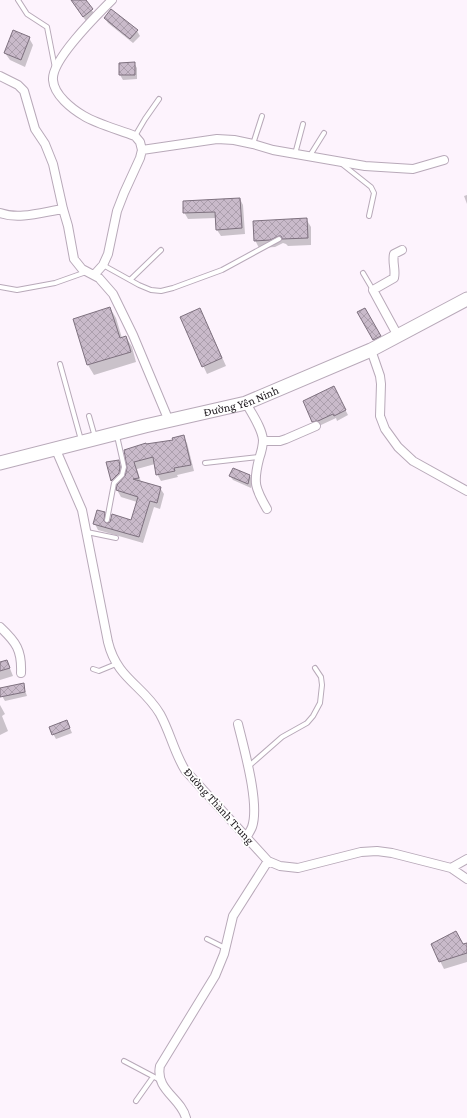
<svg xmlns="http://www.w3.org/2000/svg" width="467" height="1118" font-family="'Crimson Pro',serif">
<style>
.shadow{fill:#0003}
.building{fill:url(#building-cross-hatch);stroke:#7e717f}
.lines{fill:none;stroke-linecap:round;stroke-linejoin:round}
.service-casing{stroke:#b8a9b9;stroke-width:6}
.minor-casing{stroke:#b8a9b9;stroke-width:10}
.primary-casing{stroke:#b8a9b9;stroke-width:15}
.service{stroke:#fff;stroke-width:4}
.minor{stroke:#fff;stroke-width:8}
.primary{stroke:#fff;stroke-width:13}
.labels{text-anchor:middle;stroke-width:3.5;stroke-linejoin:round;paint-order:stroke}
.street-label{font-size:12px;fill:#191419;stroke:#fff}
</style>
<defs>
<pattern id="building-cross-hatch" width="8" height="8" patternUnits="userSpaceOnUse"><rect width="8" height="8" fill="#c9baca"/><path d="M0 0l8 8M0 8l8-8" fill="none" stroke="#ac9fad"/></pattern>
</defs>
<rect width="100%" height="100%" fill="#fdf3fd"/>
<path class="shadow" d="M71,0H85L95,15L86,21Z
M105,18L137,31L140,36L133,43L108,23Z
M29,38L33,45L25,67L10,60L5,53Z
M134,63L137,68V79L123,80L120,75Z
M467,195V204L464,196Z
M240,199L243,205L245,234L221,236L217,230L216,218L188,219L184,212Z
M306,219L311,227V245L288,246L286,244L283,243L275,247L259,248L255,240Z
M110,308L116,318L122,338L126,337L132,347L136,362L94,375L88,365L74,319Z
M365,309L383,341L377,344L359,312Z
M204,317L226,366L207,374L181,318Z
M336,392L348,415L337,421L336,418L321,425L316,426L313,421Z
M183,436L187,443L194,471L177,475L178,477L161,481L157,474L155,464L137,469L141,482L160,488L164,494L160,509L154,507L143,543L98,530L95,524L104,513L108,520L107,524L132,521L137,502L121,497L117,490L118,486L116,488L112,481L107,463L118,461L123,469L124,475L123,480L126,477L128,468L146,446L174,441Z
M233,469L250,476L253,481L251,488L233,480L230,476Z
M7,661L13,676L0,680V663Z
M23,684L27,696L5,701L2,696Z
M0,705L5,714L2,716L8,731L0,735Z
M69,726L72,733L56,739L50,728Z
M467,944V962L444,969L440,961L463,945Z"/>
<path class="building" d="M71,0H86L93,9L83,17Z
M111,9L138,30L130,39L104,18Z
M13,30L30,37L21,60L4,53Z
M135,62V75H119V63Z
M240,198L242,228L216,230L215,212L183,213V201Z
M307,218L308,238L282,239L281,236H279L270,240L254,241L253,221Z
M110,307L120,338L126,336L131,352L87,365L73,319Z
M200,308L222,358L202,367L180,317Z
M365,308L381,336L373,340L357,312Z
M334,386L346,410L334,416L333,414L318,421L312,422L303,401Z
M184,435L191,465L174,468L175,471L156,475L153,457L134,462L139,478L133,479L161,487L157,503L150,501L139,537L93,524L97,510L105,512L104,521L106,523L110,522L112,514L131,520L138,497L116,490L117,485L125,476L127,468L124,450L146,443V444L173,440L172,438Z
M119,460L120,467L119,473L111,481L106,462Z
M233,468L250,475L248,484L229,476Z
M7,660L10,668L0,671V662Z
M24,683L25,692L0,697V688Z
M67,720L70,728L52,735L49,727Z
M456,931L463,944L467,943V953L439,962L431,944Z"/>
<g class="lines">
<defs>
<path id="service" d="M18,0L27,14L47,27L55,68
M135,136L145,119L159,99
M253,144L262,116
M295,154L303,124
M309,157L324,133
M342,164L371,187L374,193L369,216
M103,265L139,285L151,290L161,291L173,288L222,270L279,239
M363,273L373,290
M130,280L161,250
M0,287L17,290L55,283L86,272
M60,364L81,440
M89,416L95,437
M205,463L259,457
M107,520L114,483L122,475L124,467L117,436
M87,532L116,538
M93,669L99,671L116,664
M249,766L282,737L307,723L313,716L320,703L322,685L321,677L315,668
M207,939L225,948
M124,1061L160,1080
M136,1101L153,1077"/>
<path id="minor" d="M0,76L18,85L24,91L35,129L45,144L53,164L63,209L68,226L74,259L82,269L99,278L113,294L133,335L169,421
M142,150L217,139L234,140L253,144L273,150L365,166L413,169L444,160
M0,213C19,220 43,212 63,209
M94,275L103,265L108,254L117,211L124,193L140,158L142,150L140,142L135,136C120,130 97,124 84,116C72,109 54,95 53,80C51,60 98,14 112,0
M398,336L373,290L394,278C396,270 392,262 394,254L402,250
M371,350L380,376L381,384L380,416L385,429L398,447L413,461L467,491
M246,403C252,414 262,428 263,440C263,446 261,453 259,459C253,483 255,488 267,509
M263,441H280L286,439L316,426
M56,450L82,510L108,642C117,679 143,685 160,714C170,732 174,752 185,770L268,861L280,866L298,868L361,852L377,851L392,853L451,868L467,879
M0,627C16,642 22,650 21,673
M238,724C244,749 260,804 252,827C251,830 248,834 246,838
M451,868L467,859
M186,1118C181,1098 155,1090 160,1066L215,976L224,954L233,916L268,861"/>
<g id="primary">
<path id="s1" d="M0,463L145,426L246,403L371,350L467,299"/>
</g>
</defs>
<use href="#service" class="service-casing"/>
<use href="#minor" class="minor-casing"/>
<use href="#primary" class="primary-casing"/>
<use href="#service" class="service"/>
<use href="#minor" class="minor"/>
<use href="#primary" class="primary"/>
</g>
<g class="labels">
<g class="street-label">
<text dy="4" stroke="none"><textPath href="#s1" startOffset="249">Đường Yên Ninh</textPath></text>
<text transform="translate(219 806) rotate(48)" y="4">Đường Thành Trung</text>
</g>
</g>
</svg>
